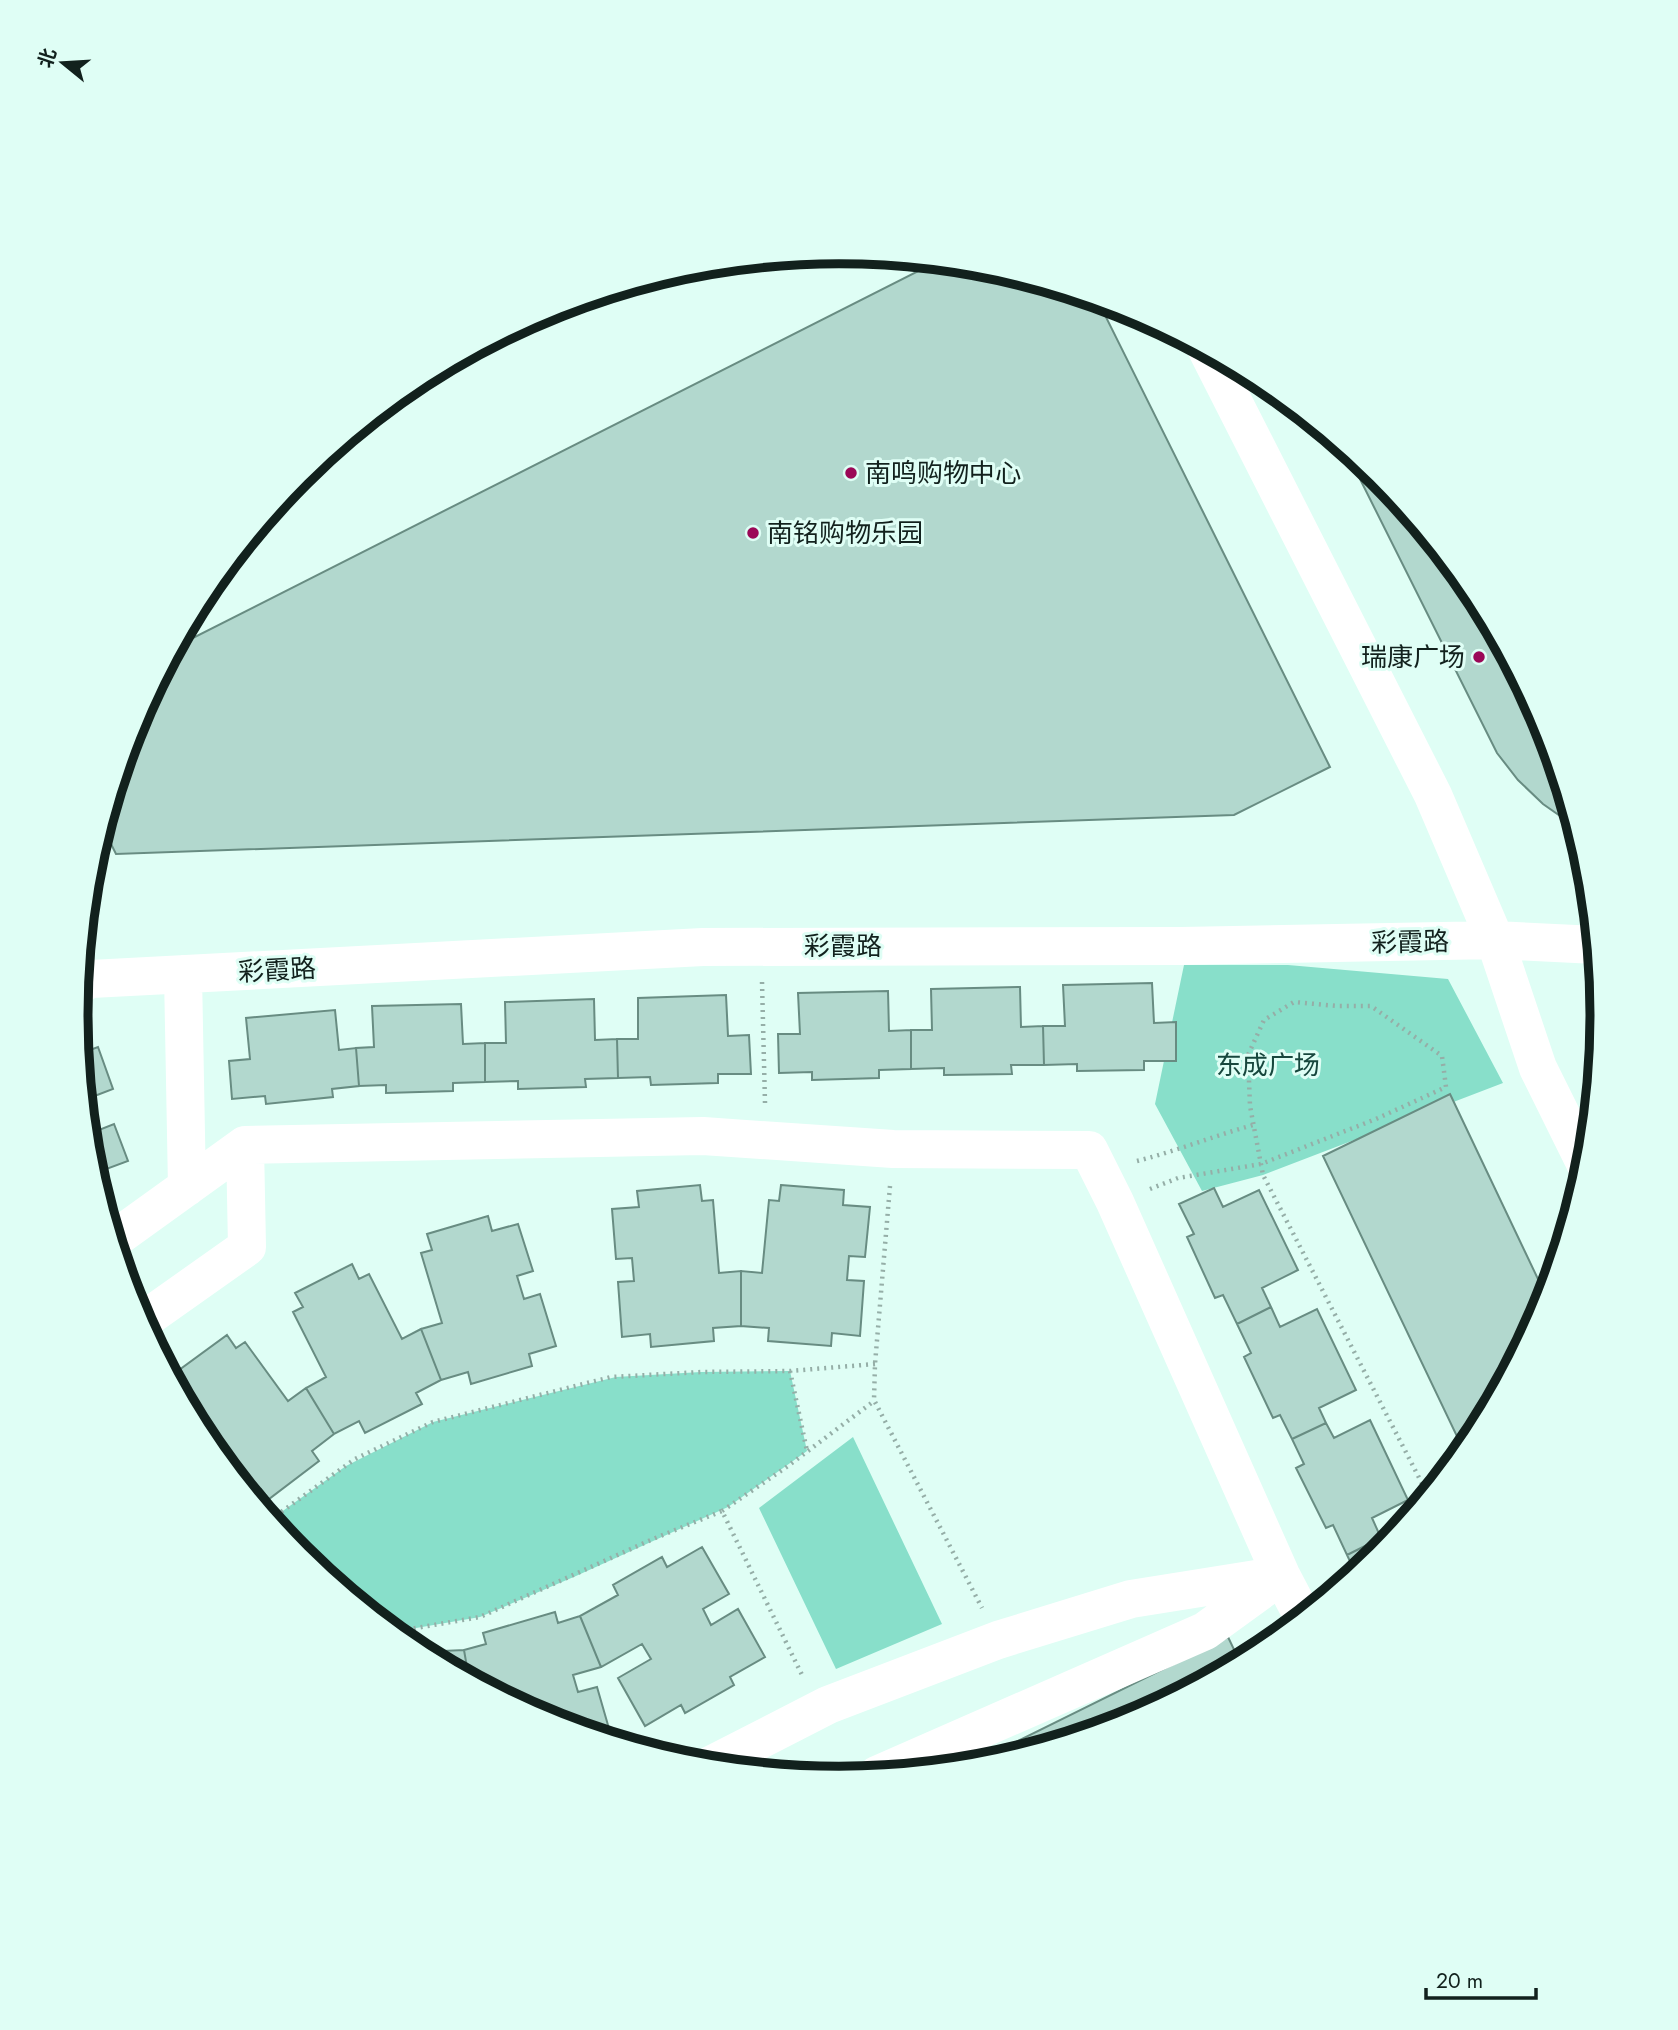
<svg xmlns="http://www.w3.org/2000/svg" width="1678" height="2030" font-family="Jost,'Noto Sans SC',sans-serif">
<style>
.green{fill:#88dfca}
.building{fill:#b2d8ce;stroke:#688c82;stroke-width:2}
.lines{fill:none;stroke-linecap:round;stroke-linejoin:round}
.path{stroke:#95aea7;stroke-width:4.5;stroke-dasharray:2 5;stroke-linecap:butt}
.minor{stroke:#fff;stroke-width:38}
.poi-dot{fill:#9b0857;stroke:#dffef5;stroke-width:2.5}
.labels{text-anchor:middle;stroke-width:6;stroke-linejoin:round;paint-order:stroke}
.poi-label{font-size:26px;fill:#12211d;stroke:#dffef5;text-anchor:start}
.street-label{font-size:26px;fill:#12211d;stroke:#dffef5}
.park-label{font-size:26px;fill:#17473d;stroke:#dffef5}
.rim{fill:none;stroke:#12211d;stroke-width:9}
</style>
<rect width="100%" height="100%" fill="#dffef5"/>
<path class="green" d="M1184,965H1288L1448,979L1503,1083L1263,1175L1202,1191L1155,1104Z
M790,1371L807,1451L728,1507L576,1576L480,1617L393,1632L299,1555L270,1520L346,1466L433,1422L616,1377L701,1372Z
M853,1437L942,1624L836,1669L759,1508Z"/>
<path class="building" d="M938,261L988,266L1097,299L1330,767L1234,815L116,854L102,826L134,722L173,648Z
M1343,445L1379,475L1474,591L1545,723L1576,827L1543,804L1518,780L1497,753Z
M1152,983L1154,1023L1176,1022V1061H1144V1070L1077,1071V1064L1044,1065L1043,1026H1065L1063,985Z
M1020,987L1021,1027L1043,1026L1044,1065H1011L1012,1074L944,1075V1068L911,1069V1030H932L931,989Z
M888,991L889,1031L911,1030V1069L879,1070V1078L812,1080V1072L779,1073L778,1034H800L798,993Z
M726,995L728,1036L749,1035L751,1074H718V1083L651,1085L650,1077L618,1078L617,1039H638V998Z
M594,999L595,1040L617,1039L618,1078L585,1079L586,1087L518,1089V1081L485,1082V1043H506L505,1002Z
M461,1004L463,1044L485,1043V1082L453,1083V1091L386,1093V1085L359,1086L356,1048L374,1047L372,1006Z
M335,1010L339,1050L356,1048L359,1086L332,1089L333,1097L266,1104L265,1096L232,1099L229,1061L250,1059L246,1018Z
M98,1047L113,1089L84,1100L79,1054Z
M1450,1094L1547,1298L1544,1308L1474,1440L1464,1451L1323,1156Z
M84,1106L94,1132L114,1124L128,1161L93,1174L90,1164Z
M700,1185L702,1201L713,1200L719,1273L741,1271V1326L713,1328L714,1341L651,1347L650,1334L622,1337L618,1282L634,1281L632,1258L616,1259L612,1209L639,1207L637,1191Z
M781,1185L844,1190L843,1205L870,1207L865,1257L849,1256L847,1280L864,1281L860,1336L832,1333L831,1346L768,1341L769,1328L741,1326V1271L762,1273L769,1200L779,1201Z
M1214,1188L1223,1207L1259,1190L1298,1270L1262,1288L1271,1307L1237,1324L1223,1295L1215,1298L1187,1237L1194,1234L1179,1204Z
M488,1216L492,1231L518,1224L533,1271L517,1276L524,1299L540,1294L556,1346L529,1354L532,1366L471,1384L468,1372L441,1380L421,1329L442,1323L421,1253L432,1250L427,1234Z
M352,1264L359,1279L369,1274L402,1339L421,1329L441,1380L416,1393L422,1404L365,1433L359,1421L334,1434L306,1388L326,1377L293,1312L303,1307L295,1293Z
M1271,1307L1280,1327L1317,1309L1356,1390L1319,1408L1326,1423L1292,1439L1280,1415L1273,1418L1244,1357L1251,1353L1237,1324Z
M227,1335L236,1348L245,1342L288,1401L306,1388L334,1434L312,1451L319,1461L269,1499L261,1489L251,1496L216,1454L220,1452L206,1433L202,1436L178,1391L185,1386L175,1373Z
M1370,1420L1408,1500L1372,1518L1381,1538L1347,1555L1333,1525L1326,1528L1296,1468L1304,1464L1292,1439L1326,1423L1334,1438Z
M1381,1538L1386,1547L1356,1574L1347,1555Z
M702,1547L729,1594L703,1609L711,1625L738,1609L765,1657L730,1677L734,1685L685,1713L681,1705L645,1726L618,1678L651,1659L642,1644L601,1667L580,1616L618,1595L613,1585L662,1557L667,1567Z
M555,1612L558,1623L580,1616L601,1667L573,1675L578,1692L597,1687L612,1739L546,1720L469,1679L464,1650L486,1644L483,1633Z
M1228,1637L1240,1662L1131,1721L988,1764L967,1766Z
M420,1641V1652L464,1650L469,1679L414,1650L405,1642Z"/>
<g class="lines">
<path class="path" d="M762,982L765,1103
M1137,1161C1176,1151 1214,1136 1253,1125
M890,1186L875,1364L874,1400L982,1608
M1150,1189L1178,1178L1261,1164L1376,1119L1446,1087L1442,1056L1371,1006H1337L1294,1002L1264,1020L1248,1055L1250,1106L1263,1175L1428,1495
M790,1371L807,1451
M722,1511L788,1466L874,1401
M270,1520L355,1459L433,1422L611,1377L701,1372L790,1371L875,1364
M393,1632L480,1617L653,1539L722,1511L802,1675"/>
<path class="minor" d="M1207,350L1433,795L1495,940L1538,1068L1587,1167
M183,974L187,1187
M78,985L91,979L703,947L1181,946L1495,940L1596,945
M113,1240L245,1145L703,1136L893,1149L1089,1150L1115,1202L1281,1575L1303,1617
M141,1322L247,1247L245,1145
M709,1766L828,1705L998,1640L1131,1599L1281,1575
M877,1775L1205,1631L1274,1581"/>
</g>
<g class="poi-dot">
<circle cx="851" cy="473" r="7"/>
<circle cx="753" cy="533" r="7"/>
<circle cx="1479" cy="657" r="7"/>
</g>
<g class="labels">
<g class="poi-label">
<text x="865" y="482">南鸣购物中心</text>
<text x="767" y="542">南铭购物乐园</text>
<text x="1465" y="666" text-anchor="end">瑞康广场</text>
</g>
<g class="street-label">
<text transform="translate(1410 942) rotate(-1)" y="9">彩霞路</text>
<text x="843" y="955">彩霞路</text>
<text transform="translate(277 970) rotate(-3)" y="9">彩霞路</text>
</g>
<g class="park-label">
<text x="1268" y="1074">东成广场</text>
</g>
</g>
<path d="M0 0H1678V2030H0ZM88 1015a751 751 0 1 1 1502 0a751 751 0 1 1-1502 0Z" fill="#dffef5" fill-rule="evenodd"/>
<path class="rim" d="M88 1015a751 751 0 1 1 1502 0a751 751 0 1 1-1502 0Z"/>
<g transform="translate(63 63) rotate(288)" stroke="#dffef5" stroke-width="5" paint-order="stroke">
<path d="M0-5L12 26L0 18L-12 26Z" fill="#12211d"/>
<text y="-10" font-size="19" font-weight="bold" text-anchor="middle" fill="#12211d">北</text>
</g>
<path d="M1426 1988v10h110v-10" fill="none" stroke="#12211d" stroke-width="3.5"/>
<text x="1436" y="1988" font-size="21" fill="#12211d" stroke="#dffef5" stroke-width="5" paint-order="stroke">20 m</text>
</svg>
